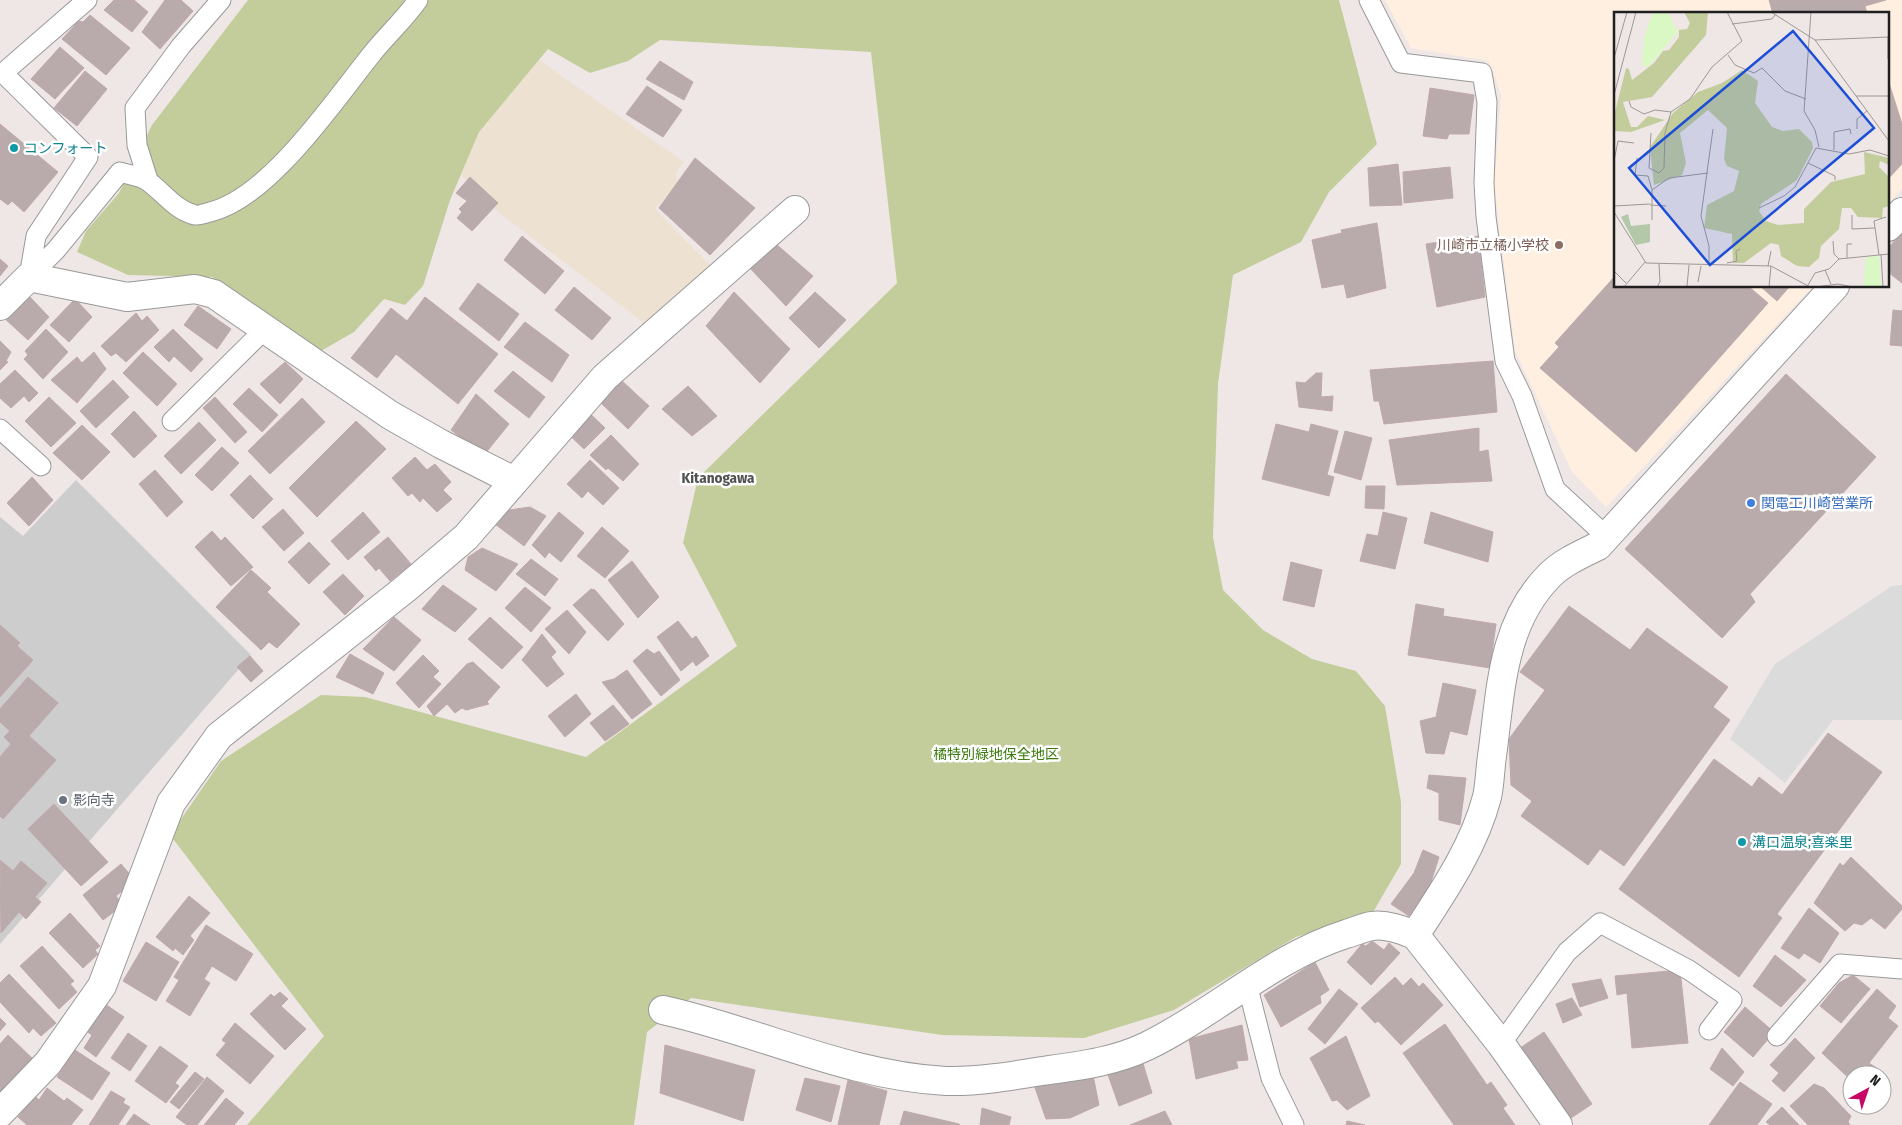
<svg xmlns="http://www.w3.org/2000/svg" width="1902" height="1125" font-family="'Fira Sans Condensed','Noto Sans JP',sans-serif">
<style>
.education{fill:#feefe0}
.religious{fill:#cdcdcd}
.farmland{fill:#ede2d2}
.forest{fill:#c3cd9c}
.parking{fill:#dbdbdb}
.building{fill:#b9abac;stroke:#c1a8aa}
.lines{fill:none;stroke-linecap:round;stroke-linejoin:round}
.service-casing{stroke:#999;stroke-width:21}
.minor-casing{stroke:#999;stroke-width:30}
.service{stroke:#fff;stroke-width:19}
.minor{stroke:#fff;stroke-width:28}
.culture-dot{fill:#0f9aa8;stroke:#fff;stroke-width:2}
.education-dot{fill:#8d6e63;stroke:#fff;stroke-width:2}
.shop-dot{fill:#3f7fe0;stroke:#fff;stroke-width:2}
.worship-dot{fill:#6b7280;stroke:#fff;stroke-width:2}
.labels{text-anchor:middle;stroke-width:5;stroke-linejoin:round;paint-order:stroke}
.culture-label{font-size:14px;fill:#0d838f;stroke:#fff;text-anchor:start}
.education-label{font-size:14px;fill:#785e54;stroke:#fff;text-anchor:end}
.shop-label{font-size:14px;fill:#366cbe;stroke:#fff;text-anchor:start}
.park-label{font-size:14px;fill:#3c7b0f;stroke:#fff}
.worship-label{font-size:14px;fill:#5b616d;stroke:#fff;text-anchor:start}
.neighbourhood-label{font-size:15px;font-weight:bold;fill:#525252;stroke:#fff}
.inset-road{fill:none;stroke:#9c9796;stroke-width:1}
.view{fill:#1d4ed8;fill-opacity:0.15;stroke:#1d4ed8;stroke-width:2.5}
.inset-edge{fill:none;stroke:#1f1f1f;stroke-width:2.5}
</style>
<rect width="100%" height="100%" fill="#efe7e6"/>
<path class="education" d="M1385,0H1902V189L1888,204V14H1616V286H1813L1606,507L1572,472L1515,351L1494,186L1501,95L1489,61L1411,48Z"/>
<path class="religious" d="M76,480L251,655L0,944V517L23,536Z"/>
<path class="farmland" d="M505,36L684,162L676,172L677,184L655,209L712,267L645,324L498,212L451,165Z"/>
<path class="forest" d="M248,0H1339L1377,144L1329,192L1301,242L1233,275L1218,384L1213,537L1223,590L1263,630L1312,659L1356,671L1385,706L1401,802V864L1372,914L1296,937L1174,1010L1084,1038L942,1035L691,998L647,1032L634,1125H247L324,1036L170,835L221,761L321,695L365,697L586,757L737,646L683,543L698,478L897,283L871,52L660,40L628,61L590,73L548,49L479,132L450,200L423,286L405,305L384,299L354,332L321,351L212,277L128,275L77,252L86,231L119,193L152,125Z"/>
<path class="parking" d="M1902,585V720H1833L1785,783L1730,739L1775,664L1892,586Z"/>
<path class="building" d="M114,0H134L148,12L132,32L104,10Z
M165,0H181L193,11L160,49L142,32Z
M1769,0H1886L1865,6L1867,14H1773Z
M90,15L130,48L106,75L62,39L79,21L83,22Z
M60,47L84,68L55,99L31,79Z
M660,61L693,82L684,100L646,79Z
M85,71L107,89L77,126L54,108Z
M1888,80L1902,124V164L1888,179Z
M647,86L682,110L663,137L626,114Z
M1430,88L1474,95L1469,134H1449L1447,139L1423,136Z
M0,124L58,172L24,212L12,201L8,205L0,199Z
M695,158L755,208L710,255L659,208Z
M1398,164L1402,205L1370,206L1368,168Z
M1450,167L1453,198L1404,203L1403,172Z
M470,177L498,203L472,231L457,218L462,212L459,209L467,201L456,193Z
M1377,223L1386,288L1347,298L1344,284L1322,288L1312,240L1342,233L1341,230Z
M1902,233V283L1888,272V248Z
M522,236L564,271L545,294L504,260Z
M1478,236L1485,297L1437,307L1426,244Z
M769,238L813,276L786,306L746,264Z
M0,259L8,266L0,276Z
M1616,275V286H1748L1768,303L1636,452L1540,368L1559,347L1555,343Z
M478,283L519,314L499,341L459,309Z
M1760,286H1790L1777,301Z
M574,287L611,318L592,340L555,310Z
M734,292L790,349L760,383L706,326Z
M815,292L846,320L819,348L789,318Z
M27,294L49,317L28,340L3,317Z
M425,297L498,354L458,404L396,354L377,378L351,358L391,308L407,321Z
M75,299L92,317L69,342L50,325Z
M198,306L231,329L217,349L184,325Z
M1893,310L1902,311V346L1890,345Z
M136,313L142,321L147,316L159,330L126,362L116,353L111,356L101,346Z
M525,322L569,355L552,382L504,347Z
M46,329L68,352L43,379L24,359L28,355L25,351Z
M173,329L203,359L191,372L174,356L169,362L154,347Z
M0,341L11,352L6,361L8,362L0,370Z
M94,352L106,369L77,403L51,380L77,357L82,363Z
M143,352L177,384L157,406L123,373Z
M1493,361L1497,412L1384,424L1379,401H1374L1370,370Z
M285,362L303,379L280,404L260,384Z
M15,370L38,393L29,402L24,396L11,408L0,398V384Z
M513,371L545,397L529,418L494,391Z
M1316,373H1322L1321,397L1333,396L1332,411L1299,407L1296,382L1305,383Z
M1786,374L1876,457L1750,594L1755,602L1722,638L1625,549Z
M113,380L129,397L96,428L80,411Z
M621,380L649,406L628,429L601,403Z
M688,386L717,416L692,436L662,409Z
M249,388L278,415L262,432L233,404Z
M476,394L509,424L484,455L451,430Z
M49,397L76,423L51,447L25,421Z
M215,397L247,432L235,443L203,408Z
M302,398L325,422L270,474L248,451Z
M583,407L605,428L584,449L563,429Z
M134,411L157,436L134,458L111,434Z
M356,421L386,449L317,517L289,488Z
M199,422L216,440L181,474L164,456Z
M1276,424L1309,432L1311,424L1338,431L1327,475L1334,477L1329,496L1262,479Z
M82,425L110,452L82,480L53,453Z
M1479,428V452L1488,450L1492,481L1397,485L1389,440Z
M1345,431L1372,438L1361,480L1334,472Z
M611,435L639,464L623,481L608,468L606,470L590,455Z
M222,447L239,463L212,491L195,475Z
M415,457L427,470L435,464L451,482L443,490L452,499L437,512L423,498L420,502L412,493L408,496L392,478Z
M590,460L619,488L603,505L588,491L582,498L567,484Z
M155,470L183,502L167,517L139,484Z
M250,475L273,499L253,519L230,495Z
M32,477L53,500L29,526L7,503Z
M1366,486H1385L1384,509L1365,508Z
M530,507L546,516L524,546L495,524L509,510Z
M283,509L304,533L284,551L262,527Z
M363,512L380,532L348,560L331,541Z
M559,512L584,533L561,562L549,552L545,558L532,545Z
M1383,512L1407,518L1395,569L1360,561L1367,534L1378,536Z
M1431,512L1493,532L1488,562L1424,543Z
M602,527L629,551L605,578L577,556Z
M212,531L221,541L225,537L253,567L231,586L195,547Z
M388,537L411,564L390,581L379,568L376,571L364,557Z
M309,542L330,564L309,584L288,562Z
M482,548L518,564L496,591L465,570L468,557Z
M531,559L558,579L545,596L516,574Z
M632,561L659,597L638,618L608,580Z
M1291,562L1322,570L1314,607L1283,600Z
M251,570L271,588L267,592L300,624L277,648L269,642L261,650L216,607Z
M343,574L364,596L345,615L323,592Z
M443,585L477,609L455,632L422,609Z
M525,587L551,608L531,632L505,608Z
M591,589L595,590L624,624L608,641L573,605Z
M1416,604L1444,609L1443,616L1496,624L1490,668L1408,655Z
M1569,606L1630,650L1647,628L1728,687L1713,707L1730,720L1624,866L1600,849L1588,865L1521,816L1532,801L1511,785L1509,739L1545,690L1520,672Z
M567,610L586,632L569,654L545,629Z
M394,617L421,640L394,671L363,649Z
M490,617L523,647L502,669L468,639Z
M678,621L692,639L696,636L709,656L696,666L693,661L681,671L657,637Z
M0,625L20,643L17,646L33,660L0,697Z
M542,634L556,652L551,657L564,674L547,687L522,660Z
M647,649L654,654L659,651L680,680L661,696L633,661Z
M350,654L384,673L373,694L336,677Z
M423,655L439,671L433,677L441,684L419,708L396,683Z
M250,656L263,671L251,682L237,667Z
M473,662L500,687L487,702L489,704L466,710L462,708L455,713L447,704L434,716L427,706L467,664Z
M627,670L652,704L632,719L602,682L614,679Z
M28,677L58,703L29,736L56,760L3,819L0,816V757L11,744L4,737L10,731L0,722V709Z
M1443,683L1476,690L1467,735L1450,731L1444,754L1426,753L1420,721L1436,717Z
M576,694L591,714L565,737L548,716Z
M613,705L629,724L605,741L590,723Z
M1828,733L1882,772L1777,914L1782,918L1739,977L1619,889L1714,759L1752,787L1759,777L1782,795Z
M1429,775L1466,778L1460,825L1439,820V793L1427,788Z
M54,804L108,862L81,886L28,829Z
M1423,850L1439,857L1430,885L1409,916L1391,904L1414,873Z
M1851,857L1902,906V909L1885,929L1871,918L1862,925L1854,923L1845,931L1814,903L1840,863L1843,866Z
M0,860L13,871L21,861L47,883L35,897L41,902L26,919L19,912L1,933Z
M121,864L132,877L125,882L128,886L116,896L123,905L103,920L83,895Z
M189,896L210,913L190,936L194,940L183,955L175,948L173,951L156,937Z
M1809,908L1839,933L1820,963L1804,953L1799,959L1781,948Z
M70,913L100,946L95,950L98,954L83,968L49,933Z
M206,925L253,954L236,981L212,966L204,979L210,983L190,1016L166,1001L179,980L174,977Z
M1372,941L1384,950L1389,943L1400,953L1371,985L1347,962L1362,944L1366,946Z
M146,942L179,962L156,1001L123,981Z
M42,946L74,981L70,984L77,992L59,1009L20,966Z
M1775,955L1806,980L1781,1007L1753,986Z
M1315,962L1329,990L1320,996L1321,1003L1281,1027L1264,995Z
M1680,970L1688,1043L1632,1048L1627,993L1617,995L1615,976Z
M9,974L56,1023L41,1036L33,1028L29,1033L0,1002V983Z
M1853,975L1870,989L1841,1023L1820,1006L1839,983Z
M1395,977L1403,986L1411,978L1419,987L1423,983L1443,1005L1401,1045L1378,1021L1375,1023L1361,1008Z
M1601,979L1608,998L1580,1007L1572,984Z
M1339,989L1358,1004L1325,1044L1308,1029Z
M1877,989L1896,1006L1888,1018L1898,1026L1869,1063L1878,1069L1874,1075H1852V1081L1822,1053Z
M280,992L288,999L281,1006L306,1029L285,1050L250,1014L271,994L274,997Z
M1572,998L1582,1015L1563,1023L1556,1004Z
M105,1004L124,1017L96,1057L84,1048L92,1035L86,1031Z
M1745,1007L1774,1032L1753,1057L1724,1032Z
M0,1018L6,1024L0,1031Z
M235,1023L274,1056L250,1084L216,1055L226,1043L222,1040Z
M1445,1024L1487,1085L1491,1082L1507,1105L1503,1108L1515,1125H1454L1403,1053Z
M1242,1025L1248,1060L1236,1061L1238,1068L1196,1079L1189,1039Z
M1544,1032L1592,1104L1568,1120L1520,1048Z
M128,1033L147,1046L130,1071L111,1058Z
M8,1035L36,1062L5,1095L0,1091V1044Z
M1346,1036L1370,1096L1347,1110L1337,1100L1332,1101L1310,1058Z
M1795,1038L1815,1058L1784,1092L1772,1081L1779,1073L1770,1065Z
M665,1045L755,1070L743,1121L660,1093Z
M160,1046L188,1066L175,1083L179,1086L166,1103L135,1081Z
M1722,1048L1744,1072L1733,1086L1710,1069Z
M75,1050L110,1073L92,1100L57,1077Z
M1141,1057L1152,1093L1119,1106L1106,1069Z
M195,1072L204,1079L179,1109L170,1102Z
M1093,1075L1099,1105L1070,1118L1046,1119L1033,1082Z
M207,1077L224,1091L197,1125H187L176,1117Z
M805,1078L840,1086L831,1122L796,1110Z
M848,1080L887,1091L879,1125H838Z
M1740,1082L1772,1104L1757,1125H1709Z
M1814,1084L1824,1088L1851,1116L1848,1122L1850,1125H1808L1790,1106Z
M47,1088L64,1101L67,1098L83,1110L71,1125H27L18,1117L35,1096L39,1100Z
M111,1091L125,1099L123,1103L130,1107L118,1125H89Z
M226,1098L244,1113L234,1125H204Z
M1782,1107L1799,1125H1770L1766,1122Z
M982,1108L1011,1117L1009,1125H980Z
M904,1111L959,1124L960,1125H900Z
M1165,1111L1172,1125H1130Z
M134,1114L150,1125H126Z
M1347,1121L1365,1125H1346Z"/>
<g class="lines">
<defs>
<path id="service" d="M1369,0L1401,63L1482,73L1487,102L1484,183L1486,217L1505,361L1522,396L1555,489L1607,537
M148,180L137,145L135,108L181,46L221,0
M29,277L56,250L120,172C129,175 142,176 149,182C164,193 175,210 195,215C199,216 205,213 210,212C269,198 334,101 371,55C386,36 404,20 418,0
M29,277L36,236L88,157L3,73L87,0
M172,421L264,330
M0,429L41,466
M1247,984L1271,1078L1294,1125
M1777,1036L1840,964L1902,969
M1501,1044L1567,952L1600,923L1689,970L1732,1000L1709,1030"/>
<path id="minor" d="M1888,227L1902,212
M0,306L29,277L127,297L195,289L214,294L390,415L441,444L514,481
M1415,935C1443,892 1474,847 1487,797C1490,784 1490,769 1492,756C1501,692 1501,624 1550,575C1563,562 1582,554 1598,546L1835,286
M663,1010C758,1031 848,1076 946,1081C976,1082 1012,1076 1042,1071C1078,1066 1114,1062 1147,1046C1215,1013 1273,957 1346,934C1354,932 1364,927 1372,926C1387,924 1402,930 1415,935L1501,1044L1558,1125
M0,1113L48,1063L102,986L171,803L219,736L405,589L466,537L605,377L795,210"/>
</defs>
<use href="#service" class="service-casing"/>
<use href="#minor" class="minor-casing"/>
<use href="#service" class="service"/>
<use href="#minor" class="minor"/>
</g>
<g class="culture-dot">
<circle cx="14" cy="148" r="5"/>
<circle cx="1742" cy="842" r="5"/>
</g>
<circle class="education-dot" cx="1559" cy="245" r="5"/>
<circle class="shop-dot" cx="1751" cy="503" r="5"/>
<circle class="worship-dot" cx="63" cy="800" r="5"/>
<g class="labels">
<g class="culture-label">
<text x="24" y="153">コンフォート</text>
<text x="1752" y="847">溝口温泉;喜楽里</text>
</g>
<g class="education-label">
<text x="1549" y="250">川崎市立橘小学校</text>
</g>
<g class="shop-label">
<text x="1761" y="508">関電工川崎営業所</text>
</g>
<g class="park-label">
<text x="996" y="759">橘特別緑地保全地区</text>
</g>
<g class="worship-label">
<text x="73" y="805">影向寺</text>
</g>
<g class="neighbourhood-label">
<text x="718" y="483">Kitanogawa</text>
</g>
</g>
<g transform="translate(1614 12)">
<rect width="275" height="275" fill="#efe7e6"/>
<path d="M70,0H94L92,23L38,85L9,90L17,115H23L34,104L51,108L17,120L0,119V104L12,56L15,57L18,68L40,51L49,39L55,38L65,25V18L73,17L76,11ZM128,58L144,69L141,91L158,115L169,119L185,117L198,130L199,136L183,168L147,192L145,199L152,209L164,213L190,211V197L217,170L251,162L250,140L275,146V153L266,149L265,155L275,165V194L269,196L268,206L244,205L237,196H228L225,217L207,234L205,246L195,255L183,254L167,244L165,233L157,231L130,251H119L118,222L90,216L93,193L120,179L125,159L113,154L110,147L113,116L94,98L66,121L72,151L68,163L40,173L36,135L59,101L84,80L108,71Z" fill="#c3cd9c"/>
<path d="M14,202L17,214L36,212V230L22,233L7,205Z" fill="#b3c8a8"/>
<path d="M54,0L64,20L34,55L28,53L30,27L38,2ZM265,244L267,274L249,275L252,245Z" fill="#daf8c4"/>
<path class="inset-road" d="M157,0L201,28L275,129M197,0L190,99L201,118L205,135M118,12L158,7L161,3M274,25V47M201,28L275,25M114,43L121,53L140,61L148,56L171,79L192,87M0,46L13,0M0,83L22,0M242,84H275M15,89L17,95L30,102L41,98L57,100M243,117V107L253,99M37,121L35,156L45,161L50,156L51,121L57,100L76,87L98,55L128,29L113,0M220,138V120L236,117L237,122M23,146L21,163L34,164L38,178M0,149L4,129L20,131M194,151L221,164V168M36,193L52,194M0,194L36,192M145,196L170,184L181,175L202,136L235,142L256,138L275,144M0,200L32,251L157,254L196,275M238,203V217L261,216M38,208V178L55,166L94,161M219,229L220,242L225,247M267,242L269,275M265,243L260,209L272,205M233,246V232H238M113,251L123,249L122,239L126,237M95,254V234L87,204L99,117M154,254L157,239M211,258L217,272M1,260L12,271M84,270L87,254M194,273L201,261L215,257L225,247L275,242M73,274L75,253M10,275L31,250M43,275L46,270L45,252M155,275L157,254M202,275L224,272L239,275"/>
<path class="view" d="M179,19L260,116L96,253L15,156Z"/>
<rect width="275" height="275" class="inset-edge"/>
</g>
<g transform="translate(1867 1090) rotate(40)"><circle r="24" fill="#ffffff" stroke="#a5a5a5"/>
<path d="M0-4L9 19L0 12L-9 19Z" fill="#c70766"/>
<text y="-8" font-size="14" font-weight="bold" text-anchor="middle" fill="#1f1f1f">N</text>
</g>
</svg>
